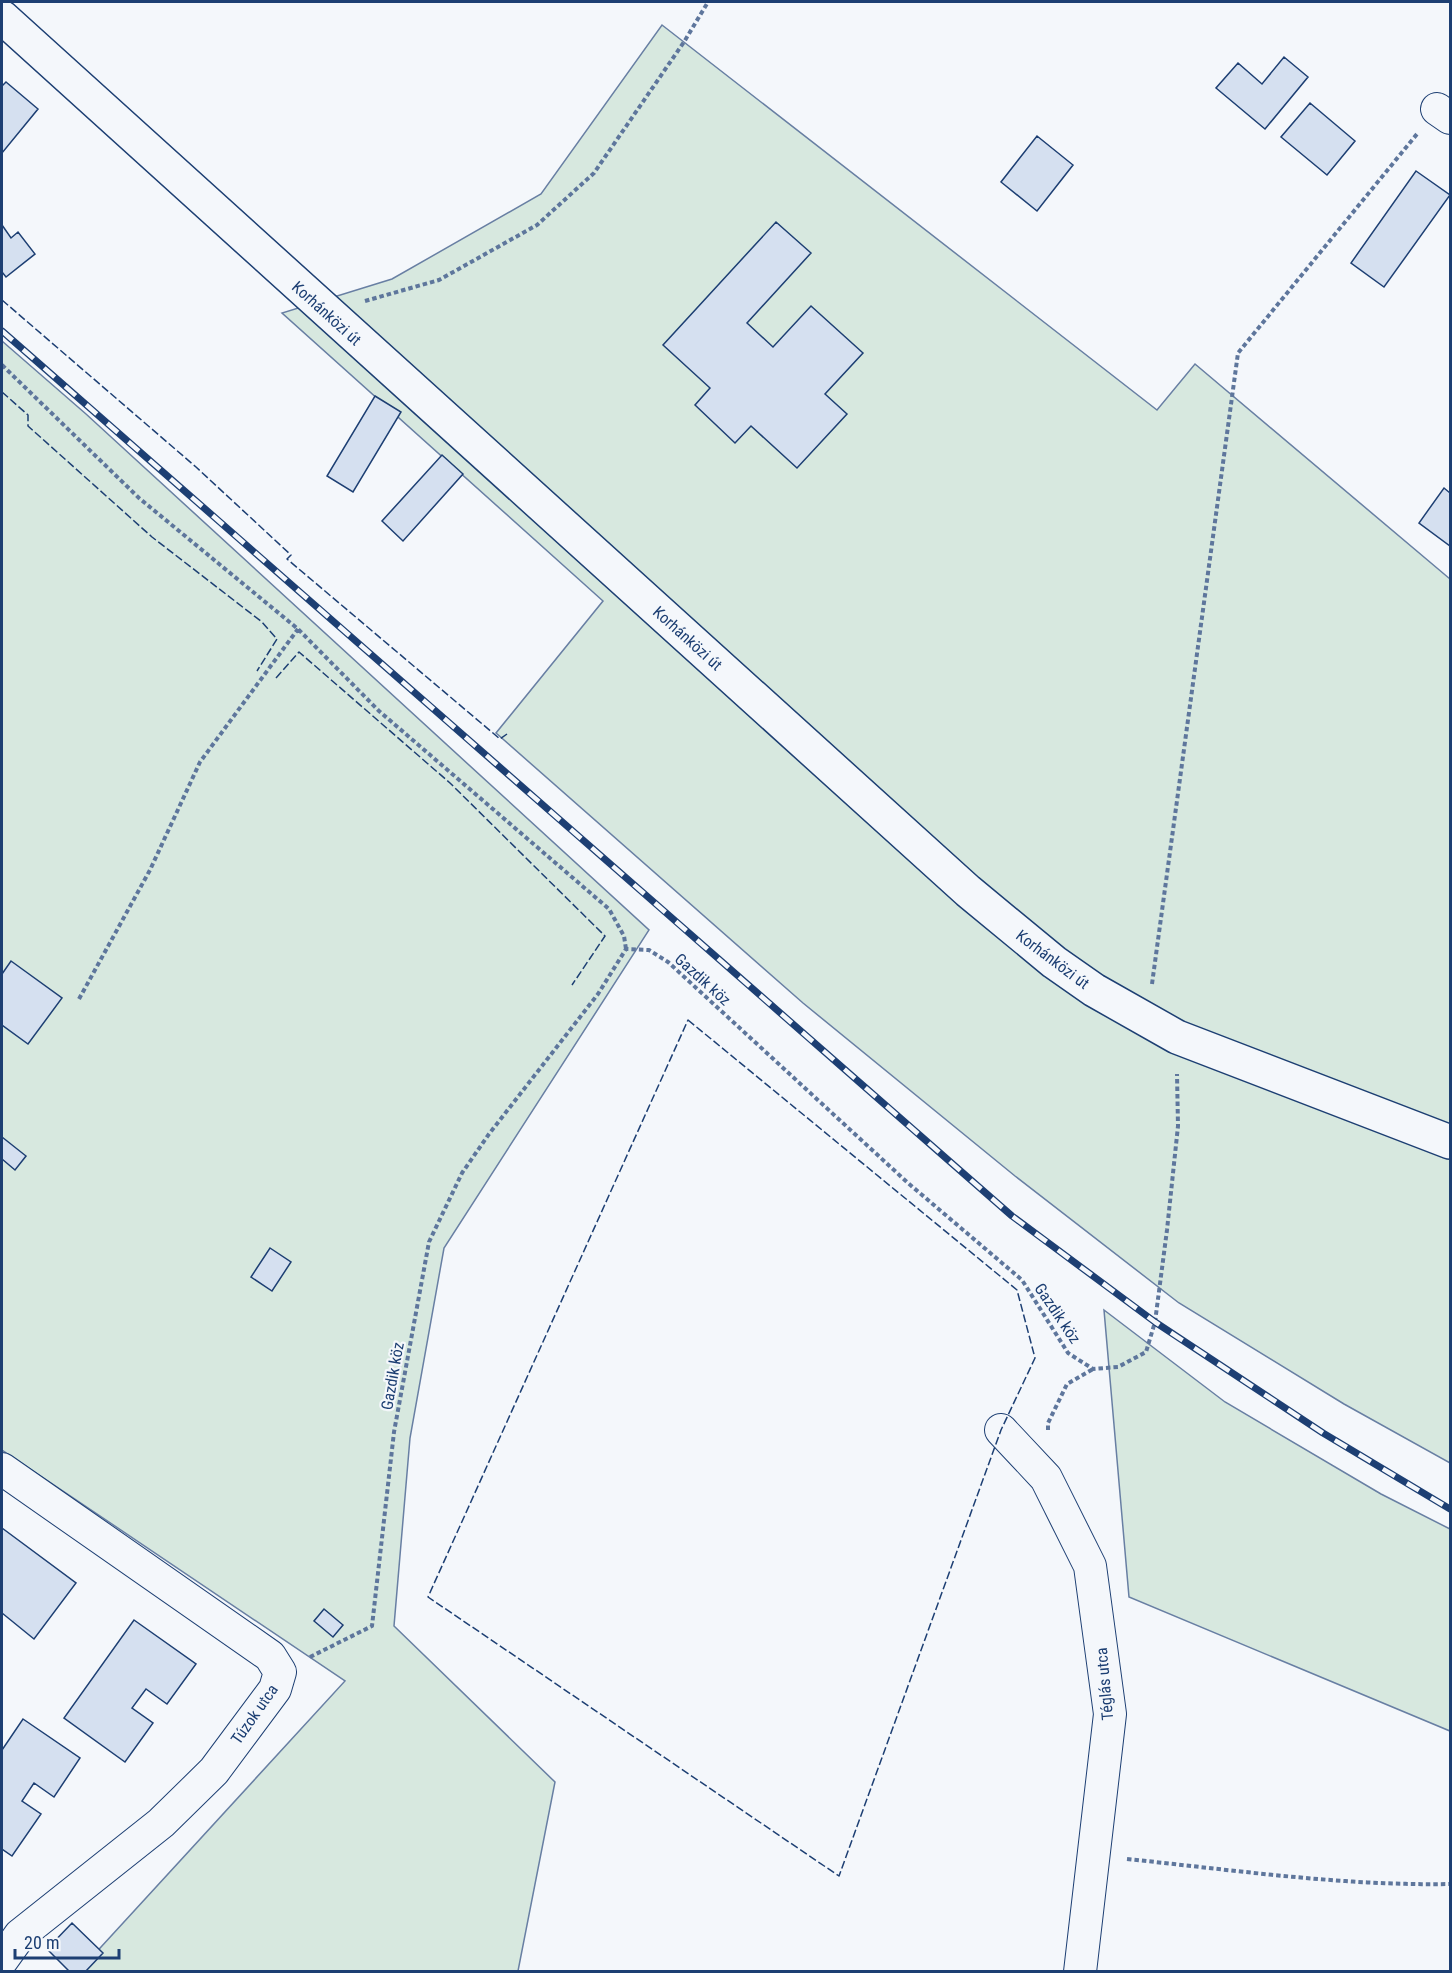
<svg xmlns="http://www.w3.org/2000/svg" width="1452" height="1973" font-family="'Roboto Condensed',sans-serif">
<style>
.green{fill:#d7e8df;stroke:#687fa3;stroke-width:1.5}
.building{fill:#d5e0f0;stroke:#1d3f73;stroke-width:1.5}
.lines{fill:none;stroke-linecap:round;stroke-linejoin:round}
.minor-casing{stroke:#1d3f73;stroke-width:34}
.tertiary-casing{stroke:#1d3f73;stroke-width:36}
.path{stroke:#5e769c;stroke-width:4;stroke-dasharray:4.5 3;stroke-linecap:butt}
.minor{stroke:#f4f7fb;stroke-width:32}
.tertiary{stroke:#f4f7fb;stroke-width:33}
.rail-casing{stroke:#1d3f73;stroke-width:7}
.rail{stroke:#f4f7fb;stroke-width:4.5;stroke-dasharray:14;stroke-linecap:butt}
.fence{stroke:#1d3f73;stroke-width:1.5;stroke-dasharray:8 3;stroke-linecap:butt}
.labels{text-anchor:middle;stroke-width:4.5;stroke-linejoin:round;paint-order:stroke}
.street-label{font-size:16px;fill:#1d3f73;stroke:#f4f7fb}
</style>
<rect width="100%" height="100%" fill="#f4f7fb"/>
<path class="green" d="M662,25L1157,410L1195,364L1450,579V1463L1344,1404L1179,1303L1015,1176L803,1003L496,733L603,601L282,313L392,279L541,194Z
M2,341L86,414L649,930L444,1248L410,1438L394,1626L555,1782L518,1971H79L345,1681L2,1450Z
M1104,1310L1225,1402L1381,1494L1450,1529V1731L1129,1597Z"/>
<path class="building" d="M1284,57L1308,77L1265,129L1216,88L1238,63L1262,84Z
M6,82L38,109L2,153V86Z
M1310,103L1355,141L1327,175L1281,137Z
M1037,136L1073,165L1037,211L1001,182Z
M1416,171L1450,195L1384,287L1351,263Z
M776,222L811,253L747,323L773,347L811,306L863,353L825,394L847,414L797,468L751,426L735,443L695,405L710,388L663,345Z
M2,225L11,238L18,232L35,254L6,277L2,272Z
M375,396L401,412L353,492L327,476Z
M442,455L463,474L403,541L382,521Z
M1444,488L1450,493V546L1419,523Z
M11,961L62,998L28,1044L2,1025V974Z
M2,1137L26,1156L15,1170L2,1159Z
M270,1248L291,1262L272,1291L251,1277Z
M2,1528L76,1583L34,1639L2,1613Z
M324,1609L343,1625L333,1637L314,1621Z
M134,1620L196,1664L167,1704L146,1689L132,1708L153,1723L125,1762L64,1718Z
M23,1719L80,1758L54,1797L34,1783L22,1801L41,1814L12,1856L2,1849V1750Z
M72,1923L103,1953L85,1972H70L47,1949Z"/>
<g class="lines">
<defs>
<path id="minor" d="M1437,109L1450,118
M1001,1430L1046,1478L1090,1566L1110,1714L1080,1972
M2,1469L270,1656L280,1672L275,1689L214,1771L161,1823L20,1935L2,1960"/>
<path id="tertiary" d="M2,17L968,891L1054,962L1094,990L1177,1037L1450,1142"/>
</defs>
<use href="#minor" class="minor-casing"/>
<use href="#tertiary" class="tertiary-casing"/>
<path class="path" d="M365,301L439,280L537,225L594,173L684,42L708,2
M2,365L139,498L298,629L379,711L609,909L624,936L626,949
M1152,984L1238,353L1417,134
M79,999L150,870L200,762L298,629
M1048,1430V1423L1067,1384L1093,1369
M310,1657L372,1626L394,1432L429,1242L462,1173L489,1134L598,994L626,949L649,950L668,962L908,1183L1022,1280L1068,1353L1093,1369L1118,1367L1146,1352L1155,1322L1167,1230L1178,1126L1177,1074
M1127,1859C1234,1870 1342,1886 1450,1884"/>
<use href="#minor" class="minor"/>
<use href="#tertiary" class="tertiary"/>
<defs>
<path id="rail" d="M2,331L1012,1216L1155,1322L1323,1433L1450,1509"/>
</defs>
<use href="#rail" class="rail-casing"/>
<use href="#rail" class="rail"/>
<path class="fence" d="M2,300L196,467L291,555L287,559L500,739L507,734
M2,392L28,415V426L152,537L262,622L277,639L257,671
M276,678L299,652L450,783L605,936L572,985
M688,1020L1017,1290L1035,1358L1001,1430L839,1876L428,1597Z"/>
</g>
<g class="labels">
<g class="street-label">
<text transform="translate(327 313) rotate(42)" y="6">Korhánközi út</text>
<text transform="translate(688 638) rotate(42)" y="6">Korhánközi út</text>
<text transform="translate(1053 959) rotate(37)" y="6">Korhánközi út</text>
<text transform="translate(703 979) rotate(42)" y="6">Gazdik köz</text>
<text transform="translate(1058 1313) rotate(56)" y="6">Gazdik köz</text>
<text transform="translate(392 1376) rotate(-80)" y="6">Gazdik köz</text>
<text transform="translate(1104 1684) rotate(-95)" y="6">Téglás utca</text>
<text transform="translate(254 1714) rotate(-55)" y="6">Túzok utca</text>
</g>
</g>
<rect width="1452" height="1973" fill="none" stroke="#1d3f73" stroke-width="6"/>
<path d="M15 1949v9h104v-9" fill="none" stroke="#1d3f73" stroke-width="3"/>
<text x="24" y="1949" font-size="18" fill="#1d3f73" stroke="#f4f7fb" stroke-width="4.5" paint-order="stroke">20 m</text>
</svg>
